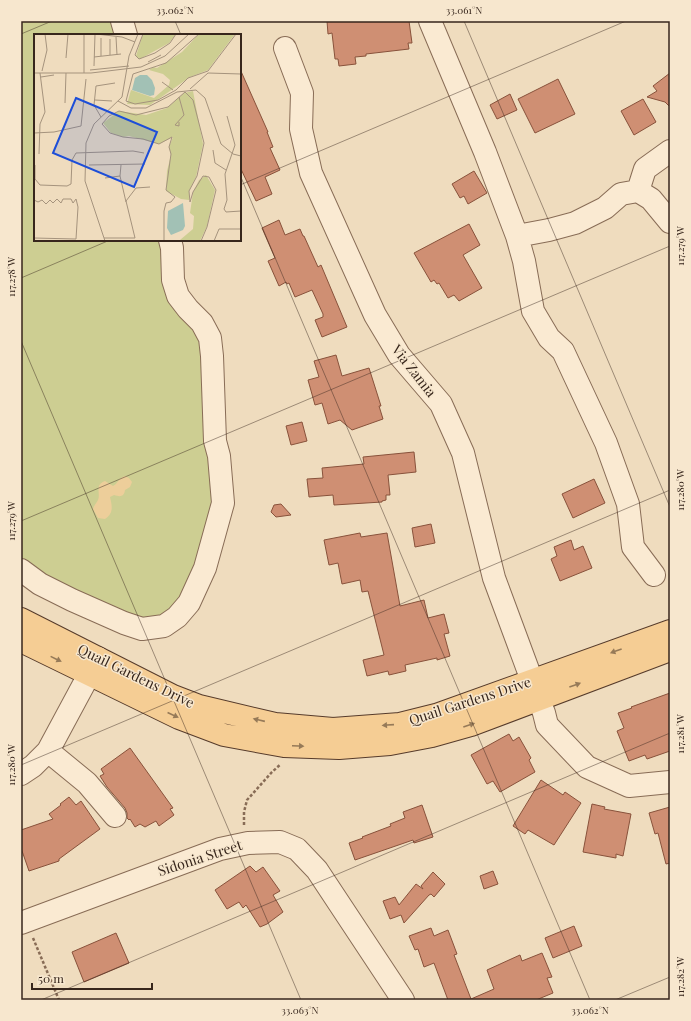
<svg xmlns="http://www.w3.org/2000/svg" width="691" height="1021" font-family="'Playfair Display',serif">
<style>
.green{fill:#cdce92}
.sand{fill:#edce9a}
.building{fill:#cf8f73;stroke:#88523b}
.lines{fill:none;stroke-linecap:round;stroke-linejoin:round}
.minor-casing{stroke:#886c56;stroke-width:24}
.major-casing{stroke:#563b2b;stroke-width:24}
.path{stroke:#886c56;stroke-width:2.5;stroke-dasharray:3 2;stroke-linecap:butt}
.minor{stroke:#faead2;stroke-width:22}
.major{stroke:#f5cd94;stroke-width:22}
.oneway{fill:#967a58}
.ticks{fill:none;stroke:#37261c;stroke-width:1;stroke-opacity:0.45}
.labels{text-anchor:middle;stroke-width:3;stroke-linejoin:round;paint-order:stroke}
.street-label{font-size:14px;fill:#37261c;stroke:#f7e7ce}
.inset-road{fill:none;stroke:#a5937d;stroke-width:1}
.view{fill:#1d4ed8;fill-opacity:0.15;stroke:#1d4ed8;stroke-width:2}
.inset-edge{fill:none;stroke:#37261c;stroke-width:2}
.neatline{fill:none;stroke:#37261c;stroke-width:1.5}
.ticks-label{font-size:10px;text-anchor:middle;fill:#37261c}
</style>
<rect width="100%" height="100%" fill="#efdcbe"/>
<path class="green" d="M21,21H117L120,35H35V240H166L205,338L216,507L186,589L164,618L139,619L70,592L21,562Z"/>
<path class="sand" d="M125,476L129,478L132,482L130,487L125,490C124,497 120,497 114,495L110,497C112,506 114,513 105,519L98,518L93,509C94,505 96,504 98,500C101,493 94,485 105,481L113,486C118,484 117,479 125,476Z"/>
<path class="building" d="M327,21H409L412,43H408L409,49L366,54V56L355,57L356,64L339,66L338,59H335L332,33L328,34Z
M240,69L268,132H267L273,147L270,148L280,170L265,177L272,194L256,201L240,167Z
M670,73V107L665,102L647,97L657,91L653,86Z
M558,79L575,114L535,133L518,99Z
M510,94L517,110L497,119L490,105Z
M643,99L656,122L634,135L621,111Z
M474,171L487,193L468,204L464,196L460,198L452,184Z
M279,220L285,235L300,229L303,236H304L318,267L321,265L347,327L322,337L315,320L323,317V314L312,290L295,297L289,283L287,284L286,282L279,286L268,261L275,258L262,228Z
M469,224L480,245L463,255L482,288L459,301L454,295L448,298L439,283L437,284L434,280L431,282L414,253Z
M336,355L342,376L369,368L381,406H379L383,419L352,430L340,420L328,424L322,403L315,405L308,380L319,377L314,361Z
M302,422L307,441L291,445L286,426Z
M414,452L416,472L388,475L390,495H386V500L382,501V502L334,505L333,495L309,497L307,479L323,478L322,468L364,464L363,457Z
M594,479L605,503L573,518L562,494Z
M281,504L291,515L276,517L271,512L274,505Z
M431,524L435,543L415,547L412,528Z
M360,533L361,537L387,533L400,606L424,600L428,618L444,614L449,633L444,634L450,656L437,660V658L405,665L406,671L389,675L388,671L367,676L363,660L384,655L368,591L362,592L360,580L342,584L338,563L329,565L324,540Z
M571,540L574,550L583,546L592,568L560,581L551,559L557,556L554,547Z
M670,693V751L647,759L645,755L629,761L617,731L624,728L618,713L632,708L631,707Z
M509,734L513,741L519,737L531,758L529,760L535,772L500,792L493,781L487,784L471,755Z
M130,748L173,808L170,809L174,815L159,826L156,821L145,827L140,824L135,827L130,819L129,820L127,818V813L125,808L107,787L100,776L104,774L101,769Z
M541,780L563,795L565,792L581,803L554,845L528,830L525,834L513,826Z
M69,797L76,805L81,801L100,829L59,859V861L29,871L21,848V830L53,819L49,814L61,805L60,804Z
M592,804L605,807L604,809L631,814L623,856L616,854V858L583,852Z
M422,805L433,837L414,843L413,840L355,860L349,843L363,838L362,837L391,826L390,824L405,818L403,812Z
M670,807V863L666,864L658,833L655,834L649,813Z
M250,866L256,872L263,867L280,891L273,895L283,912L267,924L260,927L246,905L243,908L239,902L227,909L215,890Z
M493,871L498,884L484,889L480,876Z
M433,872L445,884L434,897L431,894L429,895L404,923L401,915L390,919L383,901L395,897L399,905L416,884L423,889L421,886Z
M574,926L582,946L553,958L545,938Z
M431,928L434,936L448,930L457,954L454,955L471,999L494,989L487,970L520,955L522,961L542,953L552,977L547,978L553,993L536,1000H448L434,963L424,967L418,949L415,950L409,936Z
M116,933L129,963L84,982L72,952Z"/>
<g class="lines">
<defs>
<path id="minor" d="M122,21L126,35
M430,21L485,152L517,236L524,261L533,311L549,338L563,351L606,443L628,504L633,547L654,575
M285,48L302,93L301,129L311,173L375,315L399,355L441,404L463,453L494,578L544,713L547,725L587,767L629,786L670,782
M638,191L645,169L670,151
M517,236L549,230L575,223L605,208L621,194L638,191L651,199L670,222
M21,570L40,584L72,600L124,623L142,629L164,626L177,617L189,603L205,568L223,503L219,456L215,441L212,356L210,338L202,323L188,309L178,296L173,280L172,248L170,240
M48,751L87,783L115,816
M21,774L33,766L48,751L98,658
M21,923L220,849L248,843L280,842L297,849L317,870L403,1000"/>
<path id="major" d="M21,619L173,696L199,706L275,724L333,729L400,724L436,715L670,631
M21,641L179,718L224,735L284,746L339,748L390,744L432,736L471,725L670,650"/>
</defs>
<use href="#minor" class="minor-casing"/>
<use href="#major" class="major-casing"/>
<path class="path" d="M244,825V812L247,800L272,772L281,764
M33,938L59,1000"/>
<use href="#minor" class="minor"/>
<use href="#major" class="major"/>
</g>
<defs><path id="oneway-solid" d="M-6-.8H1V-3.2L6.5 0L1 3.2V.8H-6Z"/></defs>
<g class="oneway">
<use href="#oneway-solid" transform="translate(616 651) rotate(160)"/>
<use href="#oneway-solid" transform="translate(56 659) rotate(26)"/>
<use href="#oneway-solid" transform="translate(575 685) rotate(-20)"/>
<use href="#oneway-solid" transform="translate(173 715) rotate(25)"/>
<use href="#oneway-solid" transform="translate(259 720) rotate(-167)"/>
<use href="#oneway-solid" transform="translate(388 725) rotate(176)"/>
<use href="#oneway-solid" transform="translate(469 725) rotate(-19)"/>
<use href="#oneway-solid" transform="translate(298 746) rotate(3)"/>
</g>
<path class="ticks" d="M175,21L181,35M464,21L670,507M21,34L52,21M240,175L590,1000M240,185L626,21M21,278L110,240M21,341L301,1000M21,521L670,246M21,765L670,490M41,1000L670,733M615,1000L670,977"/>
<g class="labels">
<g class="street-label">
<text transform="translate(414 371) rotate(52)" y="5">Via Zamia</text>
<text transform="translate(136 676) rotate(26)" y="5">Quail Gardens Drive</text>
<text transform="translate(470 701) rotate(-18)" y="5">Quail Gardens Drive</text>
<text transform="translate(200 858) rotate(-18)" y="5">Sidonia Street</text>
</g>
</g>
<g transform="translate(34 34)">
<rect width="207" height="207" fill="#efdcbe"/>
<path d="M109,0H142L135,9L106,25L102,22ZM165,0H201L174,36L156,43L116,71L93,70L97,56L120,64L135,51L136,46L129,40L115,36L119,33L123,34L148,18ZM159,57L169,110L162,143L155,157V166L147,165L132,157L133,137L137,121L135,113L139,103L125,110L95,102L89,103L77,99L69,89L85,77L112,81L133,74L150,59ZM172,141L181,156L173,192L166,207H132L146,206L159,195L160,182L156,179L159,158L165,146Z" fill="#cdce92"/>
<path d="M106,41H113L118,46L121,54L120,61L116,62L98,56L101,44ZM149,169L151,192L149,196L137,201L133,194L134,177Z" fill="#a2c1b5"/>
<path class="inset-road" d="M50,0V39M62,0L88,3L101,8M109,0L101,21L105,25L121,19L136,9L142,0M165,0L132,29L99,40L92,67L101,70L124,66L142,56L154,44L174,37L202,0M82,3L83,21M67,4V22M76,5V21M60,23L87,20M32,24L34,0M114,28L127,21M60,32L61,0M56,36L95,32M8,37L13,16L11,0M0,39H57L107,33L131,22L155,0M7,43L20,41M128,48L139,56M156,55L174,39L207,40M145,63L150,81L141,91L145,92V88M61,66L78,67M84,67L97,74H112L143,58L162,56L171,64L187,110L199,120L207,122M31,69L32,39M193,82L201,111L191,140L193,166L190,175L192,178L207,177M67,83L60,71L62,52L81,49M0,99L20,98L47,92L52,45M179,116L181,129L192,136M5,120L6,90L11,78L6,39M1,131V145L6,151L33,152L37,150L38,126L42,119L99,117L110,119M55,131L111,130M87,131L86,142L92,168M71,144L86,142M0,166L4,168L8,166L12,170L16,166L19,169L23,165L27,169L29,165H37L39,169L42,165L44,173L42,205L0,204M70,204H101L92,167L102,154L116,153M71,207L51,147L52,109L60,90L88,63L95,22L104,0M130,207V177L132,169L137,168L141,163L132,156L137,120L135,113L138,103L125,110L109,105L89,103L76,99L68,90L75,82L85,77L102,81L134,73L151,58L159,66L170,109L163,142L155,157L156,168L159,158L169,142L175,143L182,156L173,193L167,207M180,207L185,195H207"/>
<path class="view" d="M42,64L123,98L100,153L19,119Z"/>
<rect width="207" height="207" class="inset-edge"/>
</g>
<rect width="691" height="1021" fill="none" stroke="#f7e7ce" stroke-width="44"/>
<path d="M32 983v6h120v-6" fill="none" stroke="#37261c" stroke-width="2"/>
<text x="38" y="983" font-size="12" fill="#37261c" stroke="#f7e7ce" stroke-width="3" paint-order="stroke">50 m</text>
<rect x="22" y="22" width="647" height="977" class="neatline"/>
<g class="ticks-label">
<text x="175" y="14">33.062°N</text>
<text x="464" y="14">33.061°N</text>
<text transform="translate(680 246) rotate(-90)" y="4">117.279°W</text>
<text transform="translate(11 277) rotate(-90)" y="4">117.278°W</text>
<text transform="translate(680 490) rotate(-90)" y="4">117.280°W</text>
<text transform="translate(11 521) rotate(-90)" y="4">117.279°W</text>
<text transform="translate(680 734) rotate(-90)" y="4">117.281°W</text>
<text transform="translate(11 765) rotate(-90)" y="4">117.280°W</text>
<text transform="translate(680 977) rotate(-90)" y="4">117.282°W</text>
<text x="300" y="1014">33.063°N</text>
<text x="590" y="1014">33.062°N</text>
</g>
</svg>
